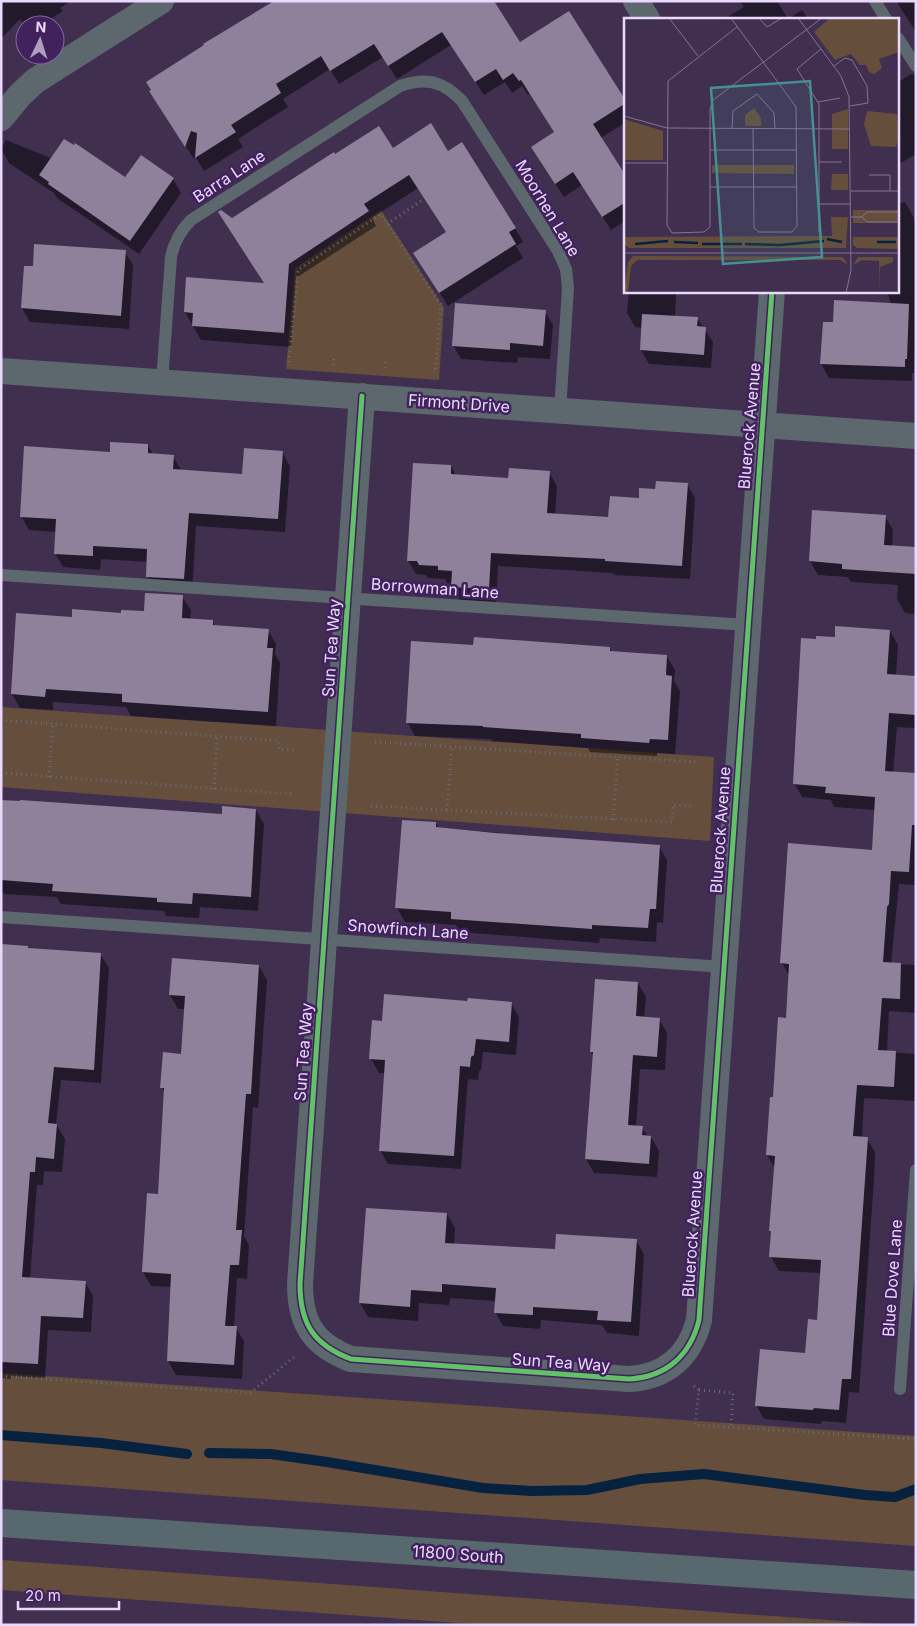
<svg xmlns="http://www.w3.org/2000/svg" width="917" height="1626" font-family="Inter,sans-serif">
<style>
.green{fill:#664e3d}
.shadow{fill:#0007}
.lines{fill:none;stroke-linecap:round;stroke-linejoin:round}
.stream{stroke:#06223e;stroke-width:10}
.building{fill:#8f809c}
.path{stroke:#686d77;stroke-width:3;stroke-dasharray:1 4;stroke-linecap:butt}
.lane{stroke:#5c686e;stroke-width:12}
.street{stroke:#5c686e;stroke-width:26}
.secondary{stroke:#57696e;stroke-width:28}
.cycleway-casing{stroke:#42225d;stroke-width:8}
.cycleway{stroke:#61c268;stroke-width:5}
.labels{text-anchor:middle;stroke-width:5;stroke-linejoin:round;paint-order:stroke}
.street-label{font-size:16px;fill:#ead9fd;stroke:#42225d}
.inset-river{fill:none;stroke:#06223e;stroke-width:2.5}
.inset-road{fill:none;stroke:#857395;stroke-width:1}
.view{fill:#468f92;fill-opacity:0.15;stroke:#468f92;stroke-width:2.5}
.inset-edge{fill:none;stroke:#ead9fd;stroke-width:2.5}
</style>
<rect width="100%" height="100%" fill="#412f50"/>
<path class="green" d="M381,210L444,308L439,380L286,369L295,268Z
M1,707L714,757L710,841L1,787Z
M1,1373L916,1436V1546L1,1480Z
M1,1560L896,1625H487L1,1590Z"/>
<path class="shadow" d="M1,1H71L60,8L63,11L41,25H25V27L20,19L1,39Z
M275,1L520,44L626,103V122L601,138L626,178V223L625,221L611,230L582,185L564,197L540,161L555,133L530,93L528,95L522,86L512,93L505,82L484,95L451,45L397,79L383,57L339,84L330,69L283,99L288,107L238,139L243,147L204,171L195,156L194,159L159,105Z
M740,1H777L788,19H724L744,7Z
M896,1H916V32Z
M802,10L808,19H788Z
M911,74L916,75V154L901,163L898,159V82Z
M6,140L63,163L125,179H173L181,193L139,254L57,198L54,193L9,163L1,149Z
M392,149L447,152L515,228L523,242L516,246L523,258L448,306L423,267L447,233L418,188L372,218L376,226L296,278L291,347L201,340L185,312L266,284L232,219L335,156Z
M905,202L913,216L916,227V339L914,373H912V381L829,378L821,364L834,324L891,304L887,291H898V204Z
M125,252L133,265L129,329L30,322L22,308L34,268Z
M629,291H674L676,295L675,317L697,318L713,342L711,368L649,364L641,350L643,328L635,327L627,313Z
M545,311L553,325L550,359L518,357L517,363L461,359L453,345Z
M148,445L153,454L173,456L181,470L243,475L282,452L290,466L285,532L196,526L192,593L155,590L147,576L148,562L101,559L100,570L63,567L55,553L57,532L29,530L21,516L111,453Z
M451,466L456,476L509,479L549,472L557,486L555,515L609,519L640,499L687,484L695,498L690,579L615,575L613,573L498,566L496,602L460,600L453,584L447,583L445,579L428,578L426,575L416,574L408,561Z
M885,516L893,530L892,547L916,548V614L905,613L897,599L898,585L851,582L848,577L818,575L810,561Z
M182,597L191,610L190,620L213,621L215,626L268,630L276,644L275,654L280,663L276,726L131,716L126,707L53,702V710L20,708L12,694L73,618L146,613Z
M890,631L898,645L896,676L916,677V728L897,727L893,773L916,774V885L899,884L891,964L916,965V1013L889,1011L887,1052L916,1054V1101L864,1098L862,1138L867,1139L875,1152L874,1179L859,1393L849,1392L846,1423L822,1421L821,1424L764,1419L756,1405L806,1354L818,1321L822,1273L779,1271L771,1257L775,1168L767,1155L787,1019L790,977L782,963L873,851L876,810L834,807L831,800L802,797L794,783L817,640Z
M474,647L610,648L612,653L667,657L675,670L674,681L680,691L675,754L657,753V756L590,752L588,748L492,741L491,739L415,736L407,722Z
M1,808L223,815L256,810L264,824L258,911L200,907L199,918L166,916L164,911L61,904L57,897L4,894L1,888Z
M436,823L439,828L659,846L667,860L663,923L657,922L656,942L600,938L599,943L460,932L456,925L405,922L397,908Z
M1,945L28,949L100,954L109,968L101,1083L61,1080L56,1124L65,1139L62,1172L44,1171L43,1185H37L30,1279L85,1282L93,1296L91,1332L48,1330L45,1378L11,1376V1379L1,1378Z
M259,966L267,980L258,1108L253,1107L244,1236L249,1245L247,1279L237,1278L234,1327L236,1328L244,1341L242,1379L176,1375L168,1361L172,1287L151,1286L143,1272L159,1195L165,1093L162,1088L182,1055L185,1009H178L170,995Z
M638,983L646,997L644,1018L659,1019L667,1033L665,1070L640,1069L636,1127H642L648,1137H651L659,1151L657,1177L594,1173L586,1159L594,1056L591,1052Z
M469,1002L511,1003L519,1017L516,1055L483,1052L481,1070L479,1071L478,1080L468,1079L461,1169L388,1164L380,1150L385,1073H379L371,1059L383,1022Z
M447,1214L455,1228L454,1244L556,1251L636,1240L644,1254L639,1336L607,1333L602,1325L541,1320L540,1329L503,1326L495,1312L496,1301L450,1298L449,1305L419,1303L418,1321L368,1317L360,1303Z"/>
<g class="lines">
<path class="stream" d="M1,1435L101,1443L187,1454
M209,1453L271,1454L327,1462L483,1488L532,1491L587,1490L640,1479L704,1474L865,1495L895,1497L916,1489"/>
</g>
<path class="building" d="M274,1H494L520,42L569,11L626,101V103L593,124L626,176V202L602,217L573,172L555,184L531,147L554,132L521,80L519,81L513,73L503,80L496,69L475,82L442,32L388,66L374,44L330,71L321,56L276,84L281,93L231,125L236,132L195,158L197,133L191,131L185,147L149,91L151,90L146,82L204,45L203,44Z
M431,123L448,151L462,142L516,228L509,232L516,244L439,293L413,253L446,232L409,175L364,204L369,211L289,264L284,333L192,326L193,313L184,312L186,277L264,283L218,212L221,210L232,218L334,152L335,154L379,126L393,148Z
M64,139L74,145L75,143L125,177L141,155L174,178L130,241L48,184L49,182L39,175Z
M34,244L126,250L121,316L21,308L24,266H33Z
M834,300L909,304L907,359H905V367L820,364L823,322H833Z
M455,303L546,310L543,346L510,343V350L452,346Z
M642,314L698,317L697,326L706,327L704,355L640,350Z
M110,442L148,444V453L174,455L173,469L242,474L244,448L283,451L278,519L189,513L184,579L146,577L147,549L93,546V556L54,554L56,519L20,517L24,446L110,452Z
M413,463L451,465V474L508,478L509,468L550,471L547,513L608,517L610,496L639,498V488L655,489L656,481L688,483L682,566L605,561V559L491,553L489,589L451,587L452,571L438,570V566L419,565L417,561H407Z
M812,510L886,515L884,545L916,547V574L842,569V564L809,561Z
M145,593L183,595L182,618L213,620V625L269,629L267,648H273L268,712L122,702V694L46,689L45,697L11,694L16,613L72,617V609L121,613V610L144,611Z
M835,626L890,630L887,674L916,676V715L889,713L885,771L916,773V825H912L909,872L891,871L889,904L887,907L883,962L901,963L900,999L882,998L878,1050L896,1051L894,1087L857,1085L853,1136L868,1137L851,1379H842L839,1410L814,1408L813,1410L755,1406L760,1349L805,1353L808,1319L817,1320L821,1260L769,1257L771,1231H769L775,1156L766,1155L770,1097H773L778,1017L786,1018L789,964L780,963L788,843L872,850L875,797L825,793L826,787L793,784L801,638L816,639V636L835,637Z
M474,637L610,647V651L667,655L666,675L672,676L668,740L650,739L649,743L581,738V734L483,727V726L406,723L411,641L473,645Z
M1,800L20,801V800L222,814V806L256,809L251,897L193,893L192,904L157,902V898L52,891L53,884L1,880Z
M402,820L436,822V827L495,833L660,845L656,909H650L648,928L592,925V929L451,919V912L395,908Z
M1,944L28,946V948L101,953L94,1070L54,1067L48,1123L57,1124L54,1159L36,1157L35,1172H30L22,1277L86,1281L83,1318L41,1316L38,1364L1,1362Z
M172,958L259,965L251,1094H246L236,1230H242L239,1265H230L225,1326H237L234,1365L167,1361L171,1274L142,1272L147,1193L158,1194L164,1088H160L163,1052L181,1054L185,996L169,995Z
M595,979L638,982L636,1016L660,1018L657,1057L633,1055L628,1125L643,1126L642,1135L651,1136L649,1164L585,1159L593,1052H590Z
M384,994L467,1001L468,998L512,1002L509,1042L476,1039L474,1055L471,1057L470,1067L460,1066L454,1156L379,1151L385,1060L369,1059L372,1020L382,1021Z
M366,1208L447,1213L445,1243L555,1249L556,1234L637,1239L631,1322L597,1320L598,1311L533,1307V1315L494,1313L496,1288L442,1284V1292L411,1290L410,1307L359,1303Z"/>
<g class="lines">
<path class="path" d="M387,224L424,199
M289,362L298,270L381,214L441,305L435,373
M333,365L334,356
M385,368L386,359
M1,720L279,741V749L296,750
M375,742L697,762
M1,773L292,794
M49,777L53,723
M214,789L217,737
M371,806L672,822L673,805L693,806
M447,810L452,748
M613,820L618,757
M1,1376L250,1393L294,1357
M694,1386L699,1390L695,1425L916,1439
M699,1390L733,1393L731,1427"/>
<path class="lane" d="M875,1L886,19
M898,38L916,66
M162,382L171,257C174,242 180,231 191,220L400,86C426,77 443,81 462,101L558,251L566,269L568,288L560,410
M1,575L747,625
M1,917L724,967
M900,1389L916,1170"/>
<path class="street" d="M636,1L647,19
M1,118L20,95L35,81L161,1
M1,371L916,436
M362,396L300,1284C300,1324 314,1345 351,1359L629,1379C666,1377 690,1356 699,1320L772,291"/>
<path class="secondary" d="M1,1523L916,1585"/>
<defs>
<path id="cycleway" d="M362,396L300,1284C300,1324 314,1345 351,1359L629,1379C666,1377 690,1356 699,1320L772,291"/>
</defs>
<use href="#cycleway" class="cycleway-casing"/>
<use href="#cycleway" class="cycleway"/>
</g>
<g class="labels">
<g class="street-label">
<text transform="translate(229 176) rotate(-33)" y="6">Barra Lane</text>
<text transform="translate(548 208) rotate(59)" y="6">Moorhen Lane</text>
<text transform="translate(459 403) rotate(4)" y="6">Firmont Drive</text>
<text transform="translate(749 426) rotate(-85)" y="6">Bluerock Avenue</text>
<text transform="translate(435 588) rotate(4)" y="6">Borrowman Lane</text>
<text transform="translate(331 648) rotate(-86)" y="6">Sun Tea Way</text>
<text transform="translate(720 830) rotate(-86)" y="6">Bluerock Avenue</text>
<text transform="translate(408 929) rotate(4)" y="6">Snowfinch Lane</text>
<text transform="translate(303 1052) rotate(-86)" y="6">Sun Tea Way</text>
<text transform="translate(692 1234) rotate(-86)" y="6">Bluerock Avenue</text>
<text transform="translate(892 1278) rotate(-86)" y="6">Blue Dove Lane</text>
<text transform="translate(561 1362) rotate(4)" y="6">Sun Tea Way</text>
<text transform="translate(458 1554) rotate(4)" y="6">11800 South</text>
</g>
</g>
<g transform="translate(624 18)">
<rect width="275" height="275" fill="#412f50"/>
<path d="M206,0H275V34L255,41L258,50L250,56L245,54L242,47H236L227,36L211,42L190,14ZM130,90L137,100V108H121V97ZM224,91V131H208V96ZM243,93L273,96L275,117L272,129L247,128L240,106ZM0,101L39,113V142H0ZM88,147H170V156L88,155ZM208,156H224V172H207ZM229,192H275V205H229ZM207,199H224L222,230H5L1,227V219L208,218ZM229,219H275V231L233,230L229,227ZM9,238L219,239L224,247L216,242H13L7,248L4,275H0L4,244ZM234,239H269V244L256,249V275L255,243L238,242L229,247Z" fill="#664e3d"/>
<path class="inset-river" d="M203,221L218,224M50,224L74,225M253,224H272M11,226L44,223M78,226H118M121,226L156,227L200,223"/>
<path class="inset-road" d="M45,0L74,38M107,0L172,89L173,208L168,214H135L130,210L129,110M135,0L143,9L158,0M174,0L217,58L225,79L227,252L222,275M113,9L44,63L43,207L48,215L80,214L86,209V91L89,82L198,0M210,48L221,40L228,42L243,68L244,85L226,88M194,84L216,80M0,98L43,110L226,111M108,110L109,93L133,76L150,95L151,110M86,132H173M195,144H218M0,145H43M245,157H266V173M86,169H173M227,173H275M195,186H227M227,199H238L243,204H275M238,199L243,194H275M195,214V86L173,51L197,31M0,235V255M0,235H275"/>
<path class="view" d="M186,63L198,239L99,246L87,70Z"/>
<rect width="275" height="275" class="inset-edge"/>
</g>
<rect width="917" height="1626" fill="none" stroke="#ead9fd" stroke-width="5"/>
<g transform="translate(40 40) rotate(4)"><circle r="24" fill="#42225d" stroke="#856b9d"/>
<path d="M0-4L9 19L0 12L-9 19Z" fill="#af9ec0"/>
<text y="-8" font-size="14" font-weight="bold" text-anchor="middle" fill="#ead9fd">N</text>
</g>
<path d="M18 1601v8h101v-8" fill="none" stroke="#ead9fd" stroke-width="2.5"/>
<text x="25" y="1601" font-size="15" fill="#ead9fd" stroke="#42225d" stroke-width="4" paint-order="stroke">20 m</text>
</svg>
